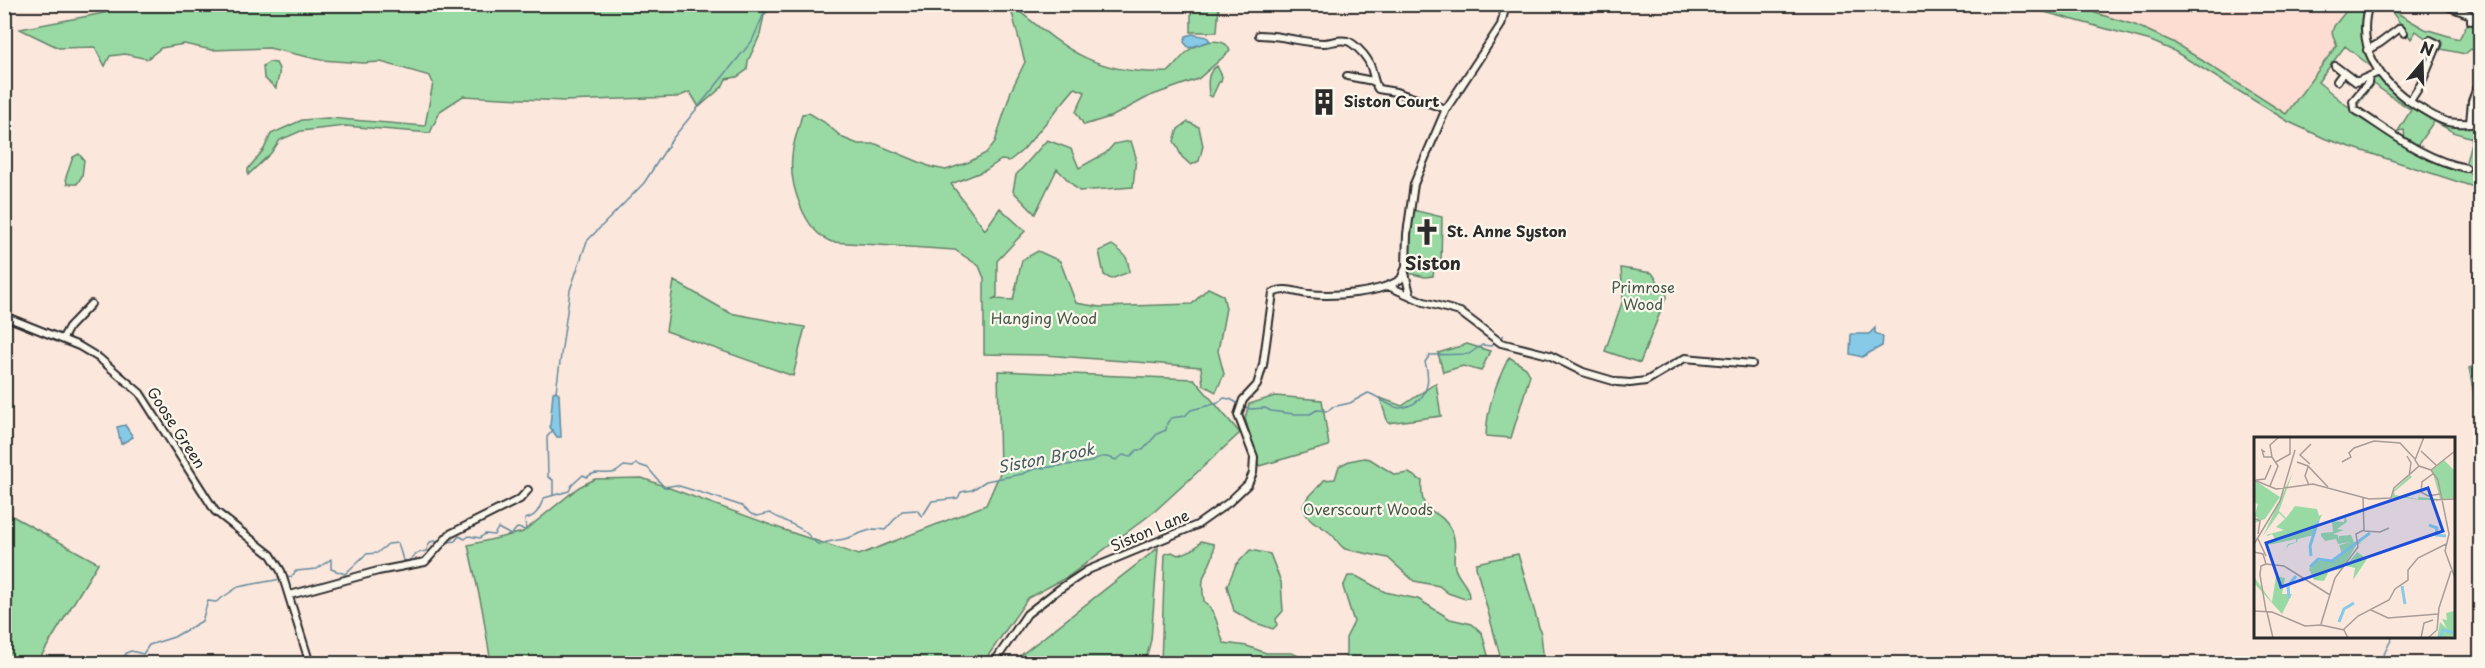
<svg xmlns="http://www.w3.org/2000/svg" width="2485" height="668" font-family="'Playpen Sans',sans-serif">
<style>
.built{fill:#fddcd2}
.green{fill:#99daa4;stroke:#628268;stroke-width:1.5}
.water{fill:#86cae7;stroke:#628a9c;stroke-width:1.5}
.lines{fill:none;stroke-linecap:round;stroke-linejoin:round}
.stream{stroke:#628a9c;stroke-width:1.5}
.minor-casing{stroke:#2b2b2b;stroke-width:10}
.minor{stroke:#fbf7ec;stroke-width:6}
.labels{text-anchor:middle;stroke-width:4.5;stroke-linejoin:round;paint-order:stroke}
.poi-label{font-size:15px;font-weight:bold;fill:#2b2b2b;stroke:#fbf7ec;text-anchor:start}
.park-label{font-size:15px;fill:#465749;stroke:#fbf7ec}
.street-label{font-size:15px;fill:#2b2b2b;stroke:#fbf7ec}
.water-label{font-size:16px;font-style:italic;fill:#465b63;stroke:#fbf7ec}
.quarter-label{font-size:18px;font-weight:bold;fill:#2b2b2b;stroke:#fbf7ec}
.inset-river{fill:none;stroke:#86cae7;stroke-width:3}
.inset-road{fill:none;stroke:#a89c96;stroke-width:1.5}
.view{fill:#1d4ed8;fill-opacity:0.15;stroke:#1d4ed8;stroke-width:3}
.inset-edge{fill:none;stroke:#2b2b2b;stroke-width:3}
</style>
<rect width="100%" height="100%" fill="#fce7dd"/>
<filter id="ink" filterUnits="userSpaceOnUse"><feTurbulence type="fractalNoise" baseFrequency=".0167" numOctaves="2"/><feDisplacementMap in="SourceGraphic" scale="12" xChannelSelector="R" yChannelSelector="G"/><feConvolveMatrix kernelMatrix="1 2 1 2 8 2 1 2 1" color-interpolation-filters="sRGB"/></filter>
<g filter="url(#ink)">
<path class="built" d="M2100,4L2351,5L2334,26L2337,45L2286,114L2173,42L2135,25L2094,13Z"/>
<path class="green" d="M122,5L773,4V5L764,15L760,35L748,61L747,70L737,77L726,79L722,87L699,107L690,92L677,97L564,101L463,96L440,111L430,133L345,126L301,131L280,140L271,153L248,175V169L264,149L271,134L302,120L328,118L425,126L433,83L430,76L381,62L363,63L321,60L269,48L212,50L184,44L161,48L147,59L125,54L110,56L105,66L95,47L59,48L20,29L104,13Z
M1191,5H1219L1217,32H1191Z
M2019,5H2100L2095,13L2135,25L2173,42L2286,114L2337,45L2332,33L2334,26L2351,5H2366C2360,28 2359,47 2373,68L2345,46L2318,82L2346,105L2394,137L2480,178V189L2326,139L2289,122L2174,51L2151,41Z
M2480,5V53L2471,49L2465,54L2441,49L2443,45L2434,40L2431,42L2416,31L2411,39L2390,9L2425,29L2459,39L2467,24L2472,25Z
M1014,7C1067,50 1095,75 1168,72C1176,65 1183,54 1192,48C1203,41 1226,36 1230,51L1198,79L1150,96L1113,116L1084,125L1076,112L1085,92L1075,88L1023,150L1009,161L1001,160L986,170L951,184L985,230L1000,208L1025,231L997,261V297L993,299L1013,300L1022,260L1038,251L1060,261L1076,303L1100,307L1192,304L1208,288L1223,295L1226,308L1218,351L1224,374L1216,392L1203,385L1201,367L1045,355L984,354V278L979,266L955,250L832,242C804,232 789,184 792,156C793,142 799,128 802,114L809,113L824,122L843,138L858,144H876L931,167L946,170L969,162L986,153L995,142L1011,91L1025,62L1012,13Z
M269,62L276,63C283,73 277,78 276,88L264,78L263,66Z
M1217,66L1222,76L1221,82H1219L1212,97L1209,95C1208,83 1206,73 1217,66Z
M2377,77C2383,80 2388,87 2394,92C2420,115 2446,128 2480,126V167L2465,166L2472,138L2453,132L2434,121L2417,146L2405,139L2404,130L2398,131L2411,110L2373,84L2356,107C2356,97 2367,81 2377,77Z
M1188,122L1199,127L1203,146L1199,161L1191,165L1182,157L1174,141L1178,129Z
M1047,140L1071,149L1079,168L1106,153L1114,144L1131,141L1136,157L1133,187L1079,191L1057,169L1035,214L1013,191L1016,175Z
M79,154L84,160L82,176L77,184H67L66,177L73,157Z
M1413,210L1442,217L1441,262L1435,263L1433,276L1425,277L1408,273L1409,242Z
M1112,245C1124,253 1129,257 1129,272L1111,279L1104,275L1099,251Z
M1621,268L1652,273L1667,295L1640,363L1605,351L1623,300Z
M674,281L730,313L805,327L793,376L666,331Z
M1467,344L1490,351L1481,371L1463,366L1443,372L1438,353Z
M1509,357L1526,368L1530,375L1511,438L1486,436C1487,407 1496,383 1509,357Z
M2476,365L2480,368V425L2469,368Z
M998,371L1194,379L1240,433L1155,511L1069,576L1028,598L983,663H491L482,608L468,545L523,532L579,487L595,479L642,478L790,532L859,555L986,505L1000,473Z
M1436,383L1441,416L1388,423L1380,398L1402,406Z
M1275,396L1322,400L1329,446L1259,466L1245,418L1249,404Z
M1364,458L1370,459L1395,475L1409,473L1422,481C1419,520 1438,504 1451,530C1458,542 1452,555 1455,568C1458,579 1469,585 1469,597L1465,599L1448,593L1439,586L1414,581L1388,558L1345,549C1338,545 1336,537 1329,532C1318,523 1306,521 1303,506C1307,496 1318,489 1324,480L1335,479L1339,466L1349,461Z
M5,512L98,563L37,663H5Z
M1201,541L1214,544C1215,556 1209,565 1204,576C1201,584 1203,593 1204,601C1218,613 1217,629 1224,643L1247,646L1266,653H1292L1305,659L1308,663H1161L1165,554L1172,552L1178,555C1187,552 1196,550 1201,541Z
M1158,548L1151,640L1145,663H1011Z
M1250,550L1270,554L1281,582L1283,611L1276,619L1277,625L1273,629L1253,622L1234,611L1227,586L1236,565Z
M1518,554L1541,634L1544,663H1502L1476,567V563Z
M1348,576H1356L1385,592L1418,599L1450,619L1472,624L1482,633L1490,663H1346V638L1354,622L1343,587Z"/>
<path class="water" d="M1192,34L1207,37L1210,41L1189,48L1184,42L1186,36Z
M1875,328V333L1883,337L1882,346L1862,357L1850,354L1851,334H1869Z
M556,391L559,394L561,437H557L550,427L553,392Z
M125,425L133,437L121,444L117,427Z"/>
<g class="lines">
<path class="stream" d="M1501,337L1503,335
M556,391L570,290L587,241L644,183L673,138L752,41L768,4
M1243,406L1250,409L1265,408L1271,411L1294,414H1310L1317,410L1328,411L1332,407L1350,403L1368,393C1379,396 1387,406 1399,408C1404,408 1408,406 1413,404C1429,395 1430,378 1425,362L1430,355L1469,354L1482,345L1491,346L1494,343
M553,495V480L548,477L547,437L553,430
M449,542L455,541L459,536L465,539L469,536L480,538L485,534L494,535L498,528L511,535L517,528L526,530L525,519C538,516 539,508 544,498L569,491L572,485L583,475L587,477C597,469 605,476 616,472C619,470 621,468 624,466L633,467L636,464L648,468L664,487L676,485L718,498L742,506L751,514L757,516L770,513C779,519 798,526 805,532C811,536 812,542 820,545C828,540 839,541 848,538C860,534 870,527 885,530L902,511L917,510L922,517L932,501L958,498L961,492L972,490L986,481L1022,474L1034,469L1091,462C1100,455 1106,456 1116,460L1123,455L1130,457L1137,450H1143L1157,434L1166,430L1167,423L1171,418L1185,416L1191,410L1218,403L1224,398L1230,399L1239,404
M286,578L291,577L296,571L317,569L331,559V569L345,574L366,554L377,553L388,544L398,543L403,560L408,561L418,553L426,551L430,542L440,540
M122,664L126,653L131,651L143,654L149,645L174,637L202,621L208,601L216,602L238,587L281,579
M2379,664L2393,636"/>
<defs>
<path id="minor" d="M2369,4C2355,48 2380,82 2415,105C2426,111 2436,119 2448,122C2459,124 2470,123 2480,123
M2442,4L2471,15V21
M1259,35C1281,35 1302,43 1324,43C1332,43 1338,39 1347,41C1354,43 1363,53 1367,59C1374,69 1372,79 1378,89L1396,92L1446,109
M2367,50L2380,43L2400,28L2404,33
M2335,66L2356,82L2379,72
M1347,76L1373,81
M2369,77L2368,83L2353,101L2354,109C2390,132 2424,160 2466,168
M2337,81L2343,73
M2410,101L2421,84L2438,44L2430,40
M2470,123L2472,101L2480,80
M1405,273L1410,294
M1388,286L1424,302L1460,312L1501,343L1549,355L1583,372L1617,382L1630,383L1646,381L1685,358L1752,364
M4,316L79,346L99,358L140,393L215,511L271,555L281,571L310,664
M63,338L69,327L91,304
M290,595L378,571L425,562L450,534L520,499L528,490
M993,664L1027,614L1058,590L1088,570L1197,525L1228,503L1248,484L1253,473L1254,457L1238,415L1243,400L1257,385L1263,365L1273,293C1285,286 1297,293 1309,294C1334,297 1381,293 1401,279L1406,267L1407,234L1414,184L1419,172L1446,109L1501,25L1506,4"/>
</defs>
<use href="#minor" class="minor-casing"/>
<use href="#minor" class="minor"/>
</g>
</g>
<defs>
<symbol id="building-bare" viewBox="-9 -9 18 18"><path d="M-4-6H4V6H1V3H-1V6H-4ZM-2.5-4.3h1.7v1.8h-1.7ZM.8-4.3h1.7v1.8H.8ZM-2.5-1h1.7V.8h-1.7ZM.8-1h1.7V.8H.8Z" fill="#2b2b2b" stroke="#fbf7ec" stroke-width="2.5" paint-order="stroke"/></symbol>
<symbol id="church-bare" viewBox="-9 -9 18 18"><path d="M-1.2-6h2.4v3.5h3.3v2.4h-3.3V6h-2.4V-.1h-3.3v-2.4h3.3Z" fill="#2b2b2b" stroke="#fbf7ec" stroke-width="2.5" paint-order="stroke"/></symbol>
</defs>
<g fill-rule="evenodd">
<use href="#building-bare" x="1305" y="83" width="38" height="38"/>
<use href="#church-bare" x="1408" y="213" width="38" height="38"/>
</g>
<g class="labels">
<g class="poi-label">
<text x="1344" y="107">Siston Court</text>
<text x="1447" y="237">St. Anne Syston</text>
</g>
<g class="park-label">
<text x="1643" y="293">Primrose<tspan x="1643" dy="17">Wood</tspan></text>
<text x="1044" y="324">Hanging Wood</text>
<text x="1368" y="515">Overscourt Woods</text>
</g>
<g class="street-label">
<text transform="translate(176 428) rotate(57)" y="5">Goose Green</text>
<text transform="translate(1150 531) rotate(-23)" y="5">Siston Lane</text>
</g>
<g class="water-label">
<text transform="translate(1046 458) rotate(-11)" y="6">Siston Brook</text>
</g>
<g class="quarter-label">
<text x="1433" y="270">Siston</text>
</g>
</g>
<g transform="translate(2254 437)">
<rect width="201" height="201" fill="#fce7dd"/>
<path d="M190,23L201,34V61L179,63V68L178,63H167L153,61H138L139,54L156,38L158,40L140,55L141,58L164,62L167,50L165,60L186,62L178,33ZM39,35L25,74L32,81L41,69L63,72L65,79L68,77L60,98L44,102L43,105L35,108L32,112L34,107L42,105V102L14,108L21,102L18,97L14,99L12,98L30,93L22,90L31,82L25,76L9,99ZM0,43L26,60L11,82L0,86L4,80H0L4,67L0,66ZM91,77L93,85L83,92L90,93L79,97L84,98V103L85,99L97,98L100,105L109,106L103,107L88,132L75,134L70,144L60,143L55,132L61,124L81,123L88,117L85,108L97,105L84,107L82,102L71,104L67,99V96L79,95L78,84L90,85ZM103,115L113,122L99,143L101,131L92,129ZM22,139L31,141L28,157H38L28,177L0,146V140L18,165ZM200,174L201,199L183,201L186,185L193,192L188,182L193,183L192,176Z" fill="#99daa4"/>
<path class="inset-river" d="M175,88L183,91L182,98L192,99M57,119L56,109L64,84M56,130L64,122L78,124L116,96M148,149L151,167M35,161L34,149L42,139M85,185L90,172L100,166M186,201L189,193L201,196"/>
<path class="inset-road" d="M120,4L146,6L161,22M167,14L182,28M11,15L8,13L10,20H18M153,19L157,26L155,39M18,20L16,8L25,0M22,25L36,17V1M43,25L54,29L74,50M88,25L97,20L95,16L100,11L120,4M56,27L46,18L57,7M165,29L177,33L184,43L195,97L191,114L201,141M54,30L51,39L55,48M177,33L201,14M180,36L168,45L167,55L174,59L186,57M0,43L22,52L59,47L115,62L137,61L140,51L165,29L161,23L170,0M2,43L11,42L17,28M16,49L24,29L18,20M178,63L201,62M0,81L6,84L4,97M110,94L126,95L135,91M4,102L12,119M0,107L26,64L41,13M0,115L9,117L12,127M12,127L30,129L76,158M117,173L134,181L184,177M0,174L18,175L51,189L67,188M12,174L6,138L7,129L12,127M13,175L19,201M67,187L81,141L104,110L102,97L110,93L109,60M67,188L90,193L94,201M89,193L104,179L135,163L141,152L154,143V133L164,121L192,107M167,201L170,186L179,183M174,201L183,193L185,171L197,134"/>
<path class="view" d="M174,51L189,94L27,150L12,106Z"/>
<rect width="201" height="201" class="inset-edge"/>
</g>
<rect width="2485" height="668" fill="none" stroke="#fbf7ec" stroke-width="24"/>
<rect x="12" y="12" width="2461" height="644" fill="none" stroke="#2b2b2b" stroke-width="2" filter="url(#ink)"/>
<g transform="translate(2422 63) rotate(19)" stroke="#fbf7ec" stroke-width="4.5" paint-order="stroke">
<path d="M0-4.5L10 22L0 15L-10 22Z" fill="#2b2b2b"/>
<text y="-9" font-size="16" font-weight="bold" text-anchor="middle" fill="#2b2b2b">N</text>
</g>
</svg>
